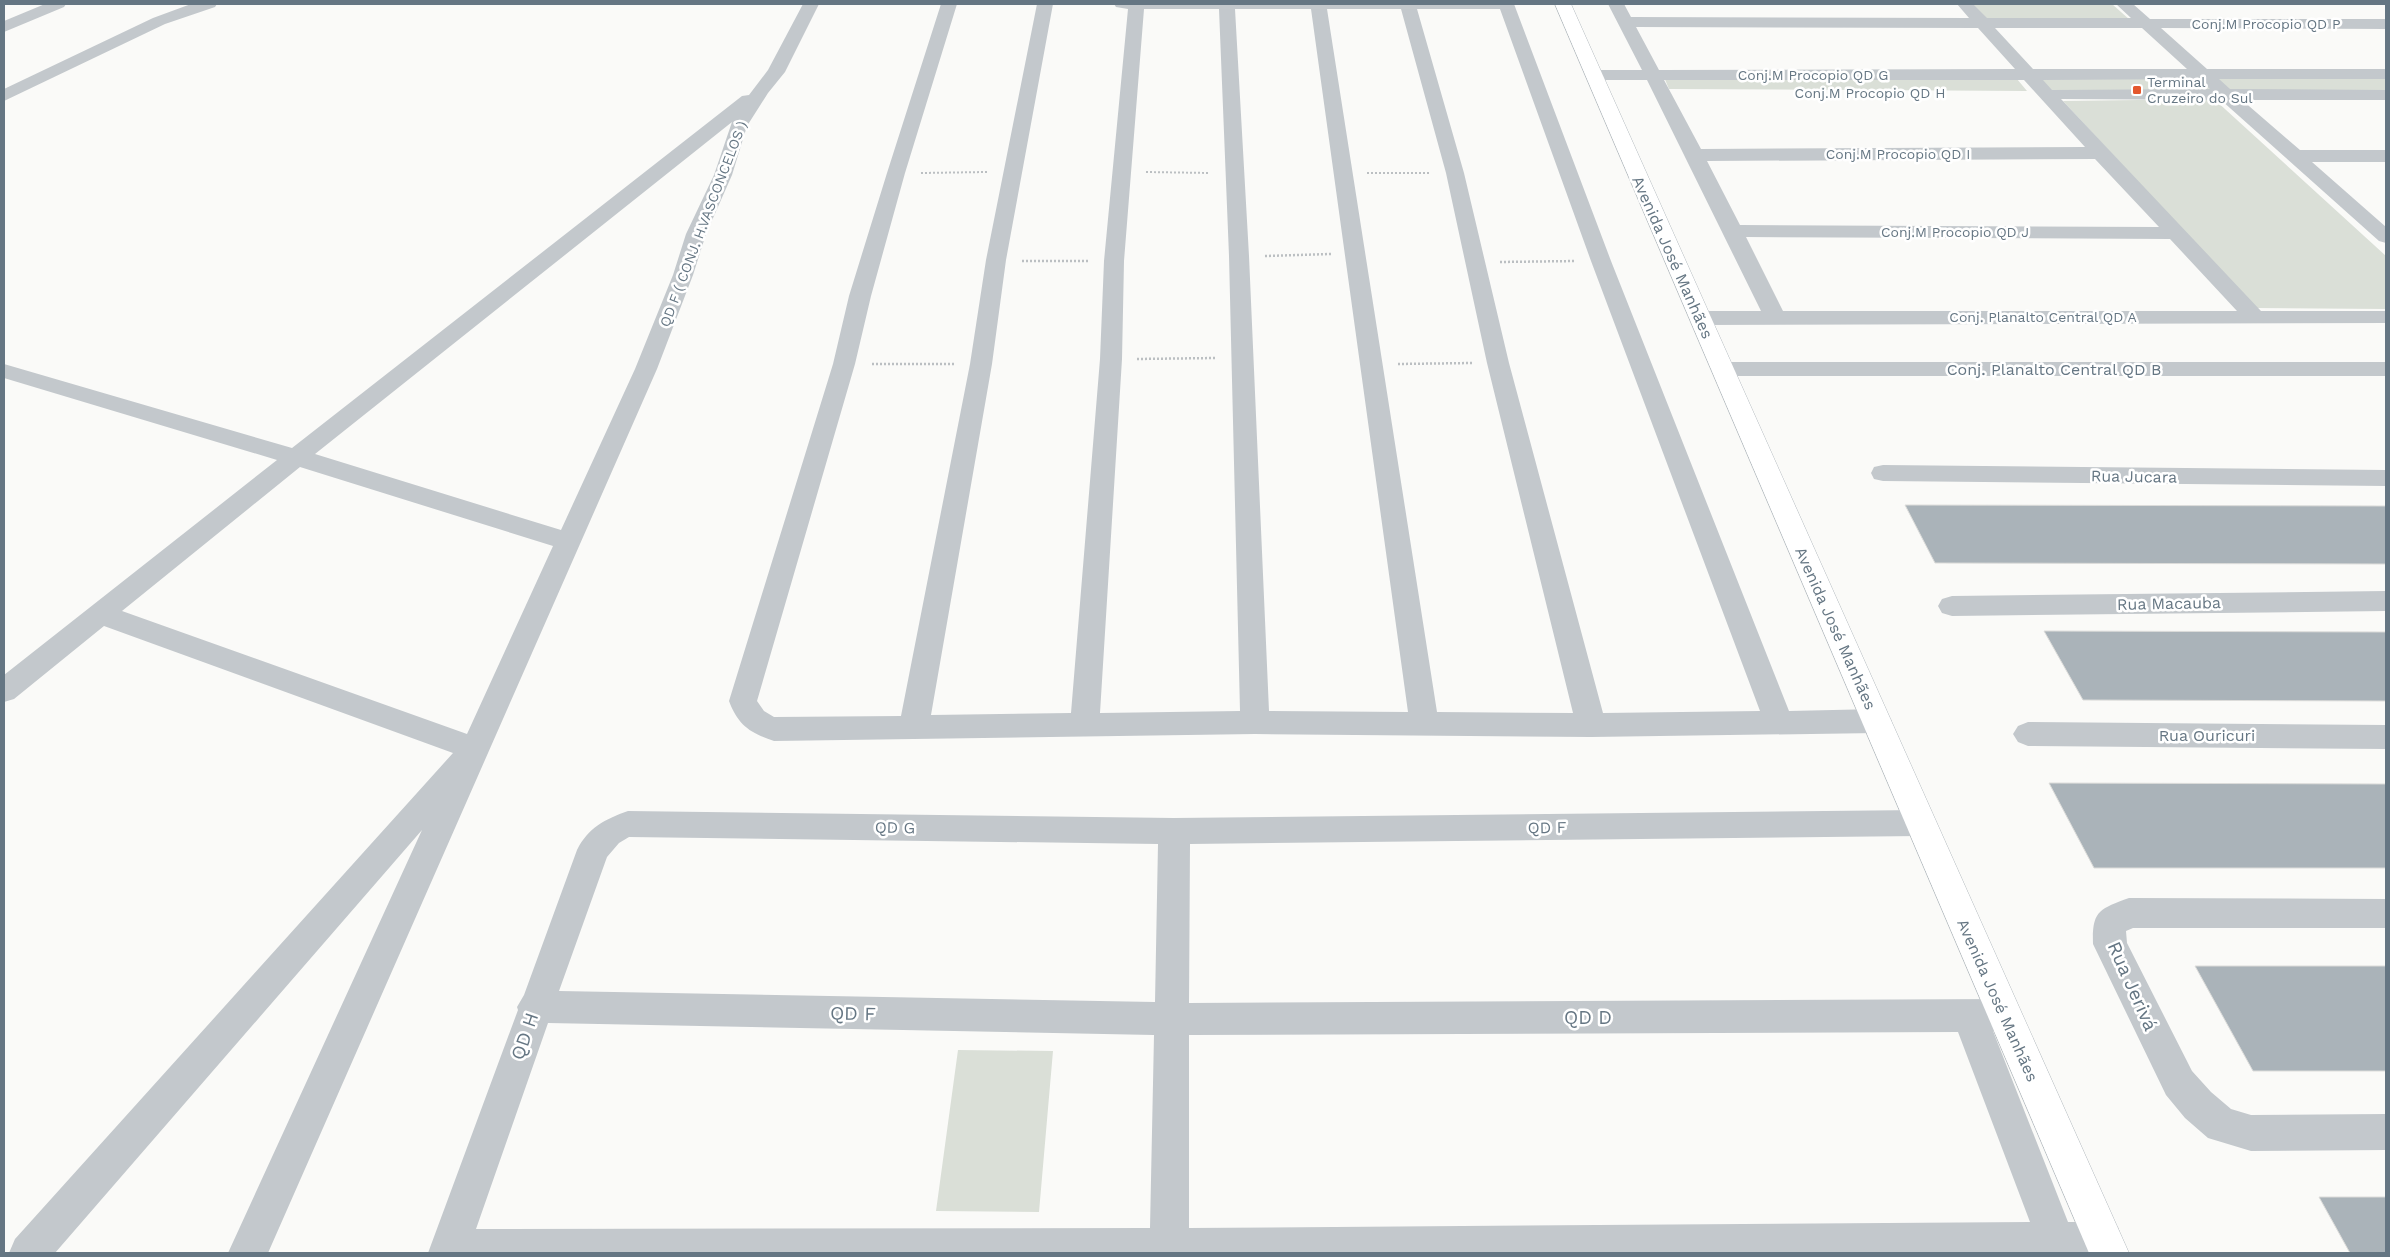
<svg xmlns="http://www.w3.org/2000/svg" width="2390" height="1257" font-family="'Work Sans',sans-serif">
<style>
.green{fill:#dadfd7}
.building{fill:#aab3b9;stroke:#dcdcda}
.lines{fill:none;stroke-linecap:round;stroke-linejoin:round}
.secondary-casing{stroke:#b3babf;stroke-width:1}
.path-far1{stroke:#bbbfc2;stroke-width:2;stroke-dasharray:2 2;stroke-linecap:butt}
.path{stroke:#bbbfc2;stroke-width:2.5;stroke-dasharray:2 2;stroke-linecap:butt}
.street{fill:#c3c8cc;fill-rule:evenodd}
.secondary{fill:#fff;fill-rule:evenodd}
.poi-dot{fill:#e4572e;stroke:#fff;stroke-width:2}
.labels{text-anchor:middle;stroke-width:5;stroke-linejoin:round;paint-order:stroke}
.far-street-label{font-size:14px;fill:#657683;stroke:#fff}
.far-poi-label{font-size:14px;fill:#657683;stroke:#fff;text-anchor:start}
.street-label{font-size:16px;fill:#657683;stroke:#fff}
.near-street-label{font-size:19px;fill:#657683;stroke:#fff}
</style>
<rect width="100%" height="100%" fill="#fafaf8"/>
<path class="green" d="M1971,4H2112L2130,20H1986Z
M2213,76H2386V91H2230Z
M1664,77L2017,79L2027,91L1669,89Z
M2037,77L2201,78L2215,91H2049Z
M2214,99L2386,256V309L2255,308L2063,101Z
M958,1050L1053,1051L1039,1212L936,1211Z"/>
<path class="building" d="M1905,505L2386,506V564L1935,563Z
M2044,631L2386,632V701L2083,700Z
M2049,783L2386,784V868H2094Z
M2195,966H2386V1071H2253Z
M2319,1197H2386V1253H2350Z"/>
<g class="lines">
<defs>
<path id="secondary" d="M1555,4H1571L2129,1253H2089Z"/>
</defs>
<use href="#secondary" class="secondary-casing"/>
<path class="path-far1" d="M1146,172L1210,173
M921,173L987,172
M1367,173H1431"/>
<path class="path" d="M1265,256L1331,254
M1022,261H1088
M1500,262L1576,261
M1137,359L1216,358
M872,364H955
M1398,364L1472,363"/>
<path class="street" d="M45,4H66L64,7L4,32V21Z
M191,4H217L215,7L165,24L4,101V89L153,18Z
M803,4H819L785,72L768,93L747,126L732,175L706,234L693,275L657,369L268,1253H228L422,830L55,1253H9L15,1239L453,753L104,626L14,699L4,702V675L277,460L4,378V364L292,448L742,96L749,95L768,70ZM732,122L714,175L686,234L673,275L635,369L561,530L315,454ZM300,467L553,546L467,734L122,611Z
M941,4H957L905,173L871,296L855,364L757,701L764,711L774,717L901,716L970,364L986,260L1037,4H1053L1006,260L992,364L931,715L1071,713L1100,359L1104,261L1128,9L1116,7L1114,4H1514L1611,261L1789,711L1877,709L1887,713L1892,721L1887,729L1877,733L1591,737L1255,734L774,741C750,733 738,725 729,701L833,364L849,296L887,173ZM1144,9H1219L1229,256L1240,711L1100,713L1122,359L1124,261ZM1235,9H1311L1408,712L1269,711L1249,256ZM1327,9H1401L1446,173L1487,363L1573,713L1437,712ZM1417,9H1500L1591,261L1760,711L1603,713L1509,363L1464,173Z
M1608,4H1624L1631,17L1969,18L1957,4H1973L1987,18H2131L2116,4H2133L2150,19H2386V29L2161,28L2207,69H2386V79H2219L2230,89L2386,90V100H2242L2300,150H2386V162H2312L2386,227V243L2379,241L2221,100L2061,99L2261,311H2386V323L1701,325L1693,323L1690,318L1693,313L1701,311H1761L1647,80H1596L1590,79L1587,75L1590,71L1596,70H1642ZM1636,27L1978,28L2015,69L1659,70ZM1995,28H2142L2187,69H2033ZM2199,79L2210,89L2052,90L2043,80ZM1664,80H2024L2085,147L1701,149ZM2095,159L2159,227L1740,225L1707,161ZM1746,237L2170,239L2237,311H1783Z
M1722,362H2386V376H1722L1714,374L1711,369L1714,364Z
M1883,465L2386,470V486L1883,481L1874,479L1871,473L1874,467Z
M2386,591V611L1952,616L1942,613L1938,606L1942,599L1952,596Z
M2028,722L2386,725V749L2028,746L2018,742L2013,734L2018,726Z
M1920,810L1931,814L1936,823L1931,832L1920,836L1190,844L1189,1003L2005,999L2017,1003L2022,1015L2017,1027L2005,1031H1993L2068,1222H2104L2118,1227L2123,1241L2118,1253H428L518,1010L517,1007L524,995L577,850C588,828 605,819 628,811L1174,818ZM629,837L1158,844L1155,1002L559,991L607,857L619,843ZM548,1023L1154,1035L1150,1228L476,1229ZM1958,1032L2030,1222L1189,1228V1035Z
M2129,898L2386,899V928H2133L2126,931L2127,943L2192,1071L2211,1092L2231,1109L2251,1115L2386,1114V1150L2251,1151L2208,1138L2185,1118L2166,1095L2093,944C2092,911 2099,909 2129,898Z"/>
<use href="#secondary" class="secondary"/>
</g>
<rect class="poi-dot" x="2132" y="85" width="10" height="10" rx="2.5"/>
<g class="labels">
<g class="far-street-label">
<text x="2266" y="29">Conj.M Procopio QD P</text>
<text x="1813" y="80">Conj.M Procopio QD G</text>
<text x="1870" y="98">Conj.M Procopio QD H</text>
<text x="1898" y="159">Conj.M Procopio QD I</text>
<text transform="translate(703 224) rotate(-69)" y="5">QD F ( CONJ. H.VASCONCELOS )</text>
<text x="1955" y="237">Conj.M Procopio QD J</text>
<text x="2043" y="322">Conj. Planalto Central QD A</text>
</g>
<g class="far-poi-label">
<text x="2147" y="87">Terminal<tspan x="2147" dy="16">Cruzeiro do Sul</tspan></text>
</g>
<g class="street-label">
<text transform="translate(1673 257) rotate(66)" y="6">Avenida José Manhães</text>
<text x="2054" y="375">Conj. Planalto Central QD B</text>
<text transform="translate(2134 476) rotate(1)" y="6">Rua Jucara</text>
<text transform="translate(2169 603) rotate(-1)" y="6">Rua Macauba</text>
<text transform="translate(1836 628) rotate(66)" y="6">Avenida José Manhães</text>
<text x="2207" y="741">Rua Ouricuri</text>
<text transform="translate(895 827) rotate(1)" y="6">QD G</text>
<text transform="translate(1547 827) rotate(-1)" y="6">QD F</text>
<text transform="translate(1998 1000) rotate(66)" y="6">Avenida José Manhães</text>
</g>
<g class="near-street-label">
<text transform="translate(2133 986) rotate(66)" y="7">Rua Jerivá</text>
<text transform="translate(853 1013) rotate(1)" y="7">QD F</text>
<text x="1588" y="1024">QD D</text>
<text transform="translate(524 1036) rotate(-71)" y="7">QD H</text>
</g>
</g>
<rect width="2390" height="1257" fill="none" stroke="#657683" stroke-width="10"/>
</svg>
